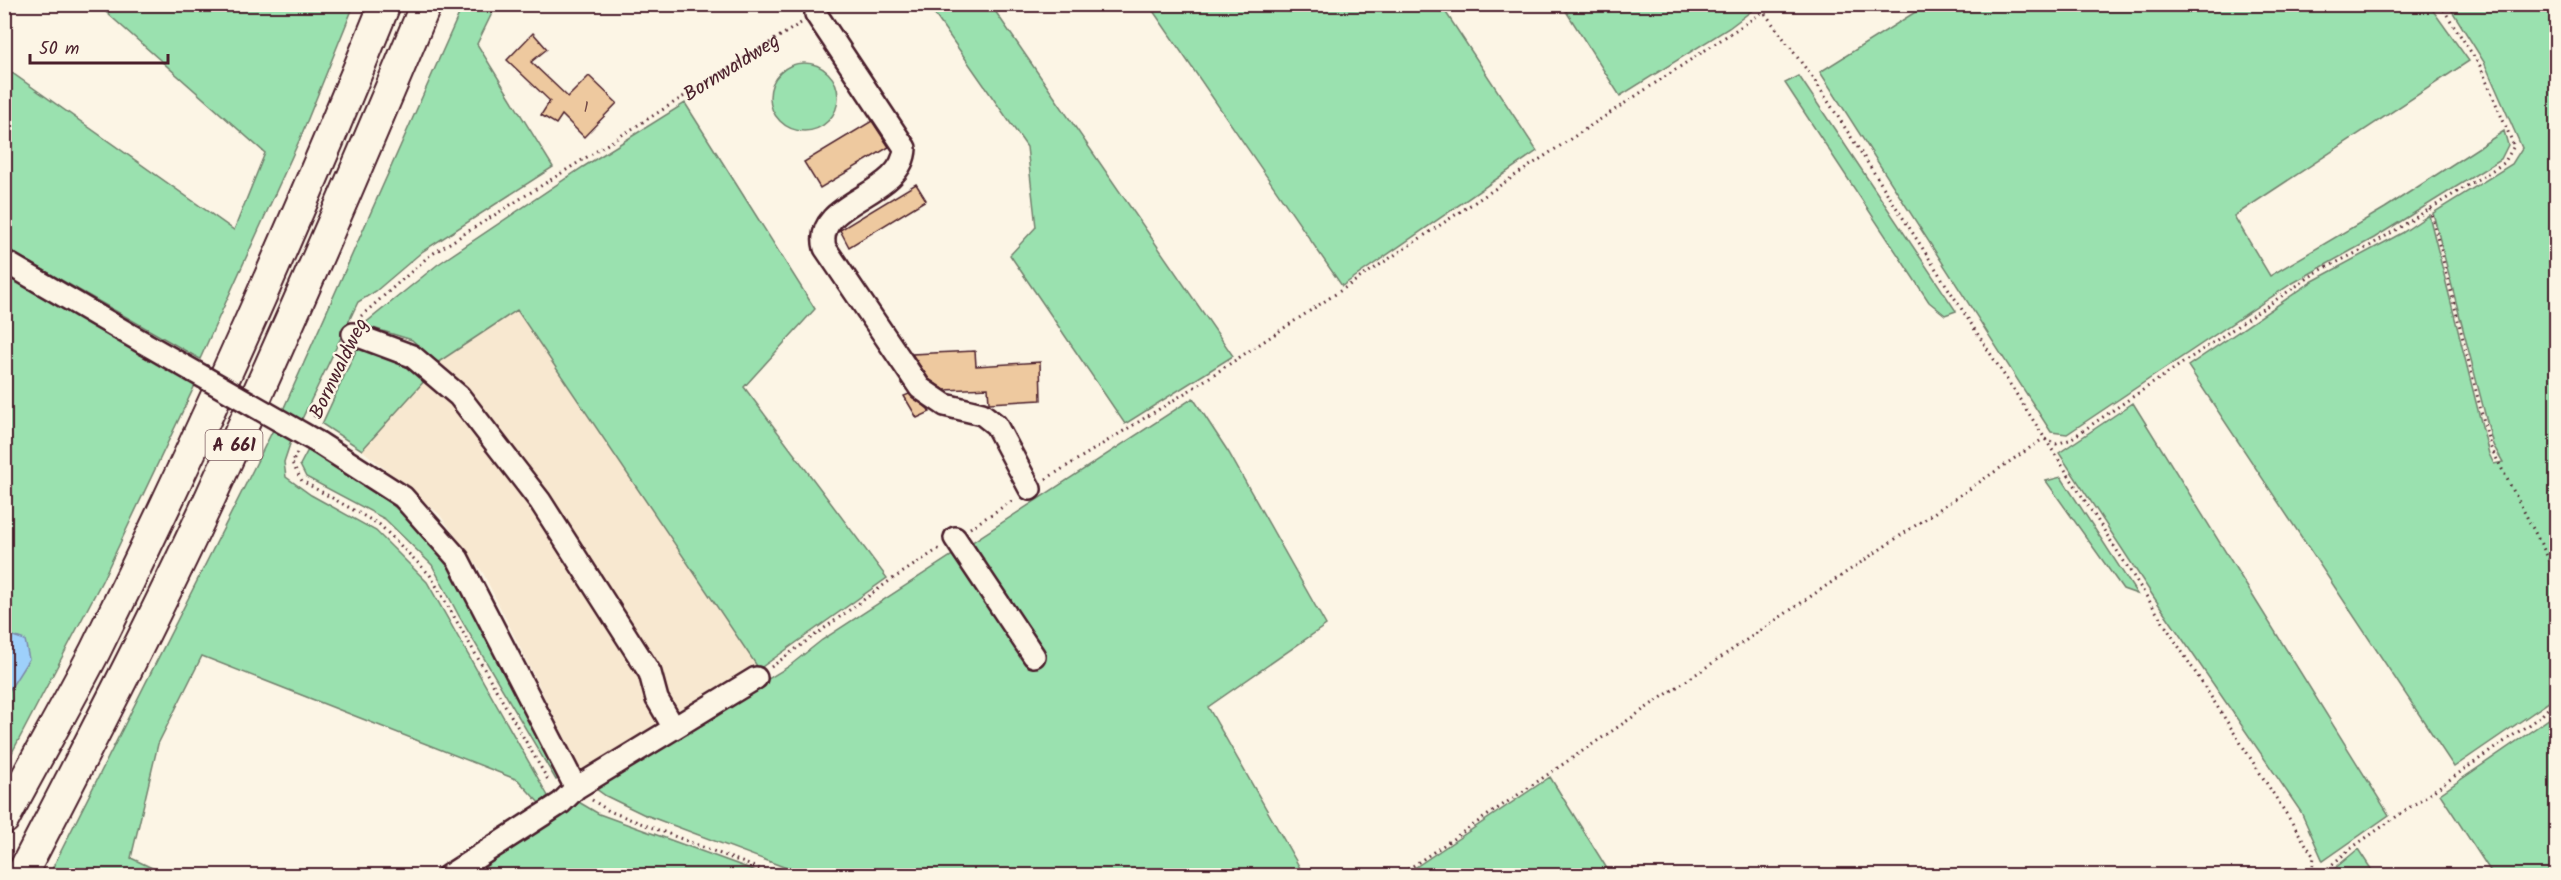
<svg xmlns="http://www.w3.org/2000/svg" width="2561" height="880" font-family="Kalam,sans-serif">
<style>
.built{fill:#f8e8d0}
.green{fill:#9ae1af;stroke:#72806d;stroke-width:1.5}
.water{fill:#9ed0fb;stroke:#7c89a8;stroke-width:1.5}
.building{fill:#eec99f;stroke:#4a1f2b;stroke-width:1.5}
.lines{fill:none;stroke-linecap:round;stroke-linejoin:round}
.minor-casing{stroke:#4a1f2b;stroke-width:26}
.highway-casing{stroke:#4a1f2b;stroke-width:34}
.path{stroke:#4a1f2b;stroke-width:3;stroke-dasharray:1.5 4.5;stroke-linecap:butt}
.minor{stroke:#fcf5e5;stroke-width:21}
.highway{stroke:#fcf5e5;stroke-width:30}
.minor-bridge-casing{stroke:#4a1f2b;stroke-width:26;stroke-linecap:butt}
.minor-bridge{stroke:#fcf5e5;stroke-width:21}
.labels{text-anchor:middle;stroke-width:4.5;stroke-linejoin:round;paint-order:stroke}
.number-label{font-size:16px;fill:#734a48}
.shield{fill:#fcf5e5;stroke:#7f5f63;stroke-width:1.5}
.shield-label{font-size:18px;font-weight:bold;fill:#4a1f2b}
.street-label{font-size:20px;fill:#4a1f2b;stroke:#fcf5e5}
</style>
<rect width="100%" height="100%" fill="#fcf5e5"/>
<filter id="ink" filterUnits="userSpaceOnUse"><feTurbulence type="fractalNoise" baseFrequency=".0167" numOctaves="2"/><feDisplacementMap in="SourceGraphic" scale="12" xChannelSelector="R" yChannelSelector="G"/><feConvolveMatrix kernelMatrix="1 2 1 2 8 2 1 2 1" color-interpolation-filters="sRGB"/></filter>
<g filter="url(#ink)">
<path class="built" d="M517,310L759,669L583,775L483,573L439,514L362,450L437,363Z"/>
<path class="green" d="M1751,4L1754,9L1729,28L1620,96L1562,5Z
M1928,4L2429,5L2469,61L2234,216L2270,276L2385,208L2504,131L2508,145L2501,159L2374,238L2291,284L2067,434L2051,432L1820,72Z
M2452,4L2556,5V697L2454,767L2188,366L2313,281L2402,233L2429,215L2489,454L2494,464L2503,462L2493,445L2433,213L2512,164L2522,148L2484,62L2449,6Z
M98,5H354L299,141L200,359L5,248V68L234,230L265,153Z
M463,5H496L477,44L553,167L423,251L376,291L358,302L301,421L283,410Z
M928,5H991L1233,356L1125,424L1010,255L1036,227L1027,147Z
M1149,5H1441L1537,151L1342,286Z
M770 97a34 34 0 1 1 68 0a34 34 0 1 1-68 0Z
M1799,76L1956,311L1945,315L1929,302L1785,83Z
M685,103L815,309L744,387L887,578L759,669L517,310L437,363L412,340L363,325L437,265L583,167Z
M5,271L195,385L102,581L5,766Z
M361,340L414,363L427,378L362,450L322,424Z
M1193,398L1229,453L1326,625L1208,707L1304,875H805L643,814L606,796L592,786L788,667L822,640Z
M2133,403L2389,815L2323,861L2301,812L2155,599L2059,453Z
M273,430L291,441L284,462L286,477L311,495L376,531L427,582L548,796L540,804L518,780L202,656L158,744L131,858L167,875H49Z
M310,446L370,487L401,512L449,562L473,613L564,776L556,780L459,616L432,565L385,519L306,477L300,465Z
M2061,477L2137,594L2123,589L2046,481Z
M2556,714V875H2493L2440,794Z
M1550,777L1611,875H1404Z
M577,801L599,814L767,875L463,876Z
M2358,849L2375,875H2327Z"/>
<path class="water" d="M10,635L25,640L29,659L5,697V640Z"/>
<path class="building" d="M533,33L547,49L531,62L568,97L589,76L617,103L584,137L562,115L556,124L541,115L550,101L507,60Z
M872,121L889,147L820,188L804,162Z
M916,184L926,200L849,247L840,230Z
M975,351L976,366L1040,362L1041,400L989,403L988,388L945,390L929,379L912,354Z
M909,394L928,409L930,412L917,418L904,396Z"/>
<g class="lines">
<defs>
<path id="minor" d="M816,14L905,148C903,197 812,201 825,248L920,388L945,405L982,414L996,425L1030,489
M4,261L144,343
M353,334L412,356L459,396L540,501L650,673L657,699L674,728
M319,443L403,497L458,559L576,788
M955,538L1034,656
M448,876L561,803L576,788L756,678"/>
<path id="highway" d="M4,819C34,762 66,707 95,651C200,439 296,223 385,4
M21,876C86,750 152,624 211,496C286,333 357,169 426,4"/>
</defs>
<use href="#minor" class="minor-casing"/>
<use href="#highway" class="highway-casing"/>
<g class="path">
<path d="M1758,4L1815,81L2314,857L2311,876"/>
<path d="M2430,209L2490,446L2556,573"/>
<path id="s1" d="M361,316L429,256L801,23"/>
<path d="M314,417L346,350"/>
<path d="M2045,439L2056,444L2069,440L2317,272L2368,247L2504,163L2514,146L2480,66L2440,4"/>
<path d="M297,453L292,463L302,481L380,525L430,575L548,780"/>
<path d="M1046,479L1190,390L1763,12"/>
<path d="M970,528L1015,499"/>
<path d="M771,667L888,582L940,548"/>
<path d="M592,800L609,811L778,876"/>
<path d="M1398,876L2043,439"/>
<path d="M2319,876L2350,849L2541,716L2556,700"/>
</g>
<use href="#minor" class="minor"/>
<use href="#highway" class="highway"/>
<defs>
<path id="minor-bridge" d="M144,343L319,443"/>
</defs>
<use href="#minor-bridge" class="minor-bridge-casing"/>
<use href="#minor-bridge" class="minor-bridge"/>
</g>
</g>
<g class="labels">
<g class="number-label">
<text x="586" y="112">1</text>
</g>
<rect class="shield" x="205.5" y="430" width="57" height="30" rx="4.5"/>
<g class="shield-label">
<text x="234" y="451">A 661</text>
</g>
<g class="street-label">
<text dy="7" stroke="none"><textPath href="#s1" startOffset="447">Bornwaldweg</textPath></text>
<text transform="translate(338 368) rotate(-64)" y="7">Bornwaldweg</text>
</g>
</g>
<rect width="2561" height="880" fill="none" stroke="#fcf5e5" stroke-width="24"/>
<rect x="12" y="12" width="2537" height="856" fill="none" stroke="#4a1f2b" stroke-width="2" filter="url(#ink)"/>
<path d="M30 54v9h138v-9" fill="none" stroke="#4a1f2b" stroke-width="3"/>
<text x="39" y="54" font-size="18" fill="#4a1f2b" stroke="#fcf5e5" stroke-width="4.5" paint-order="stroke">50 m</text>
</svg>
